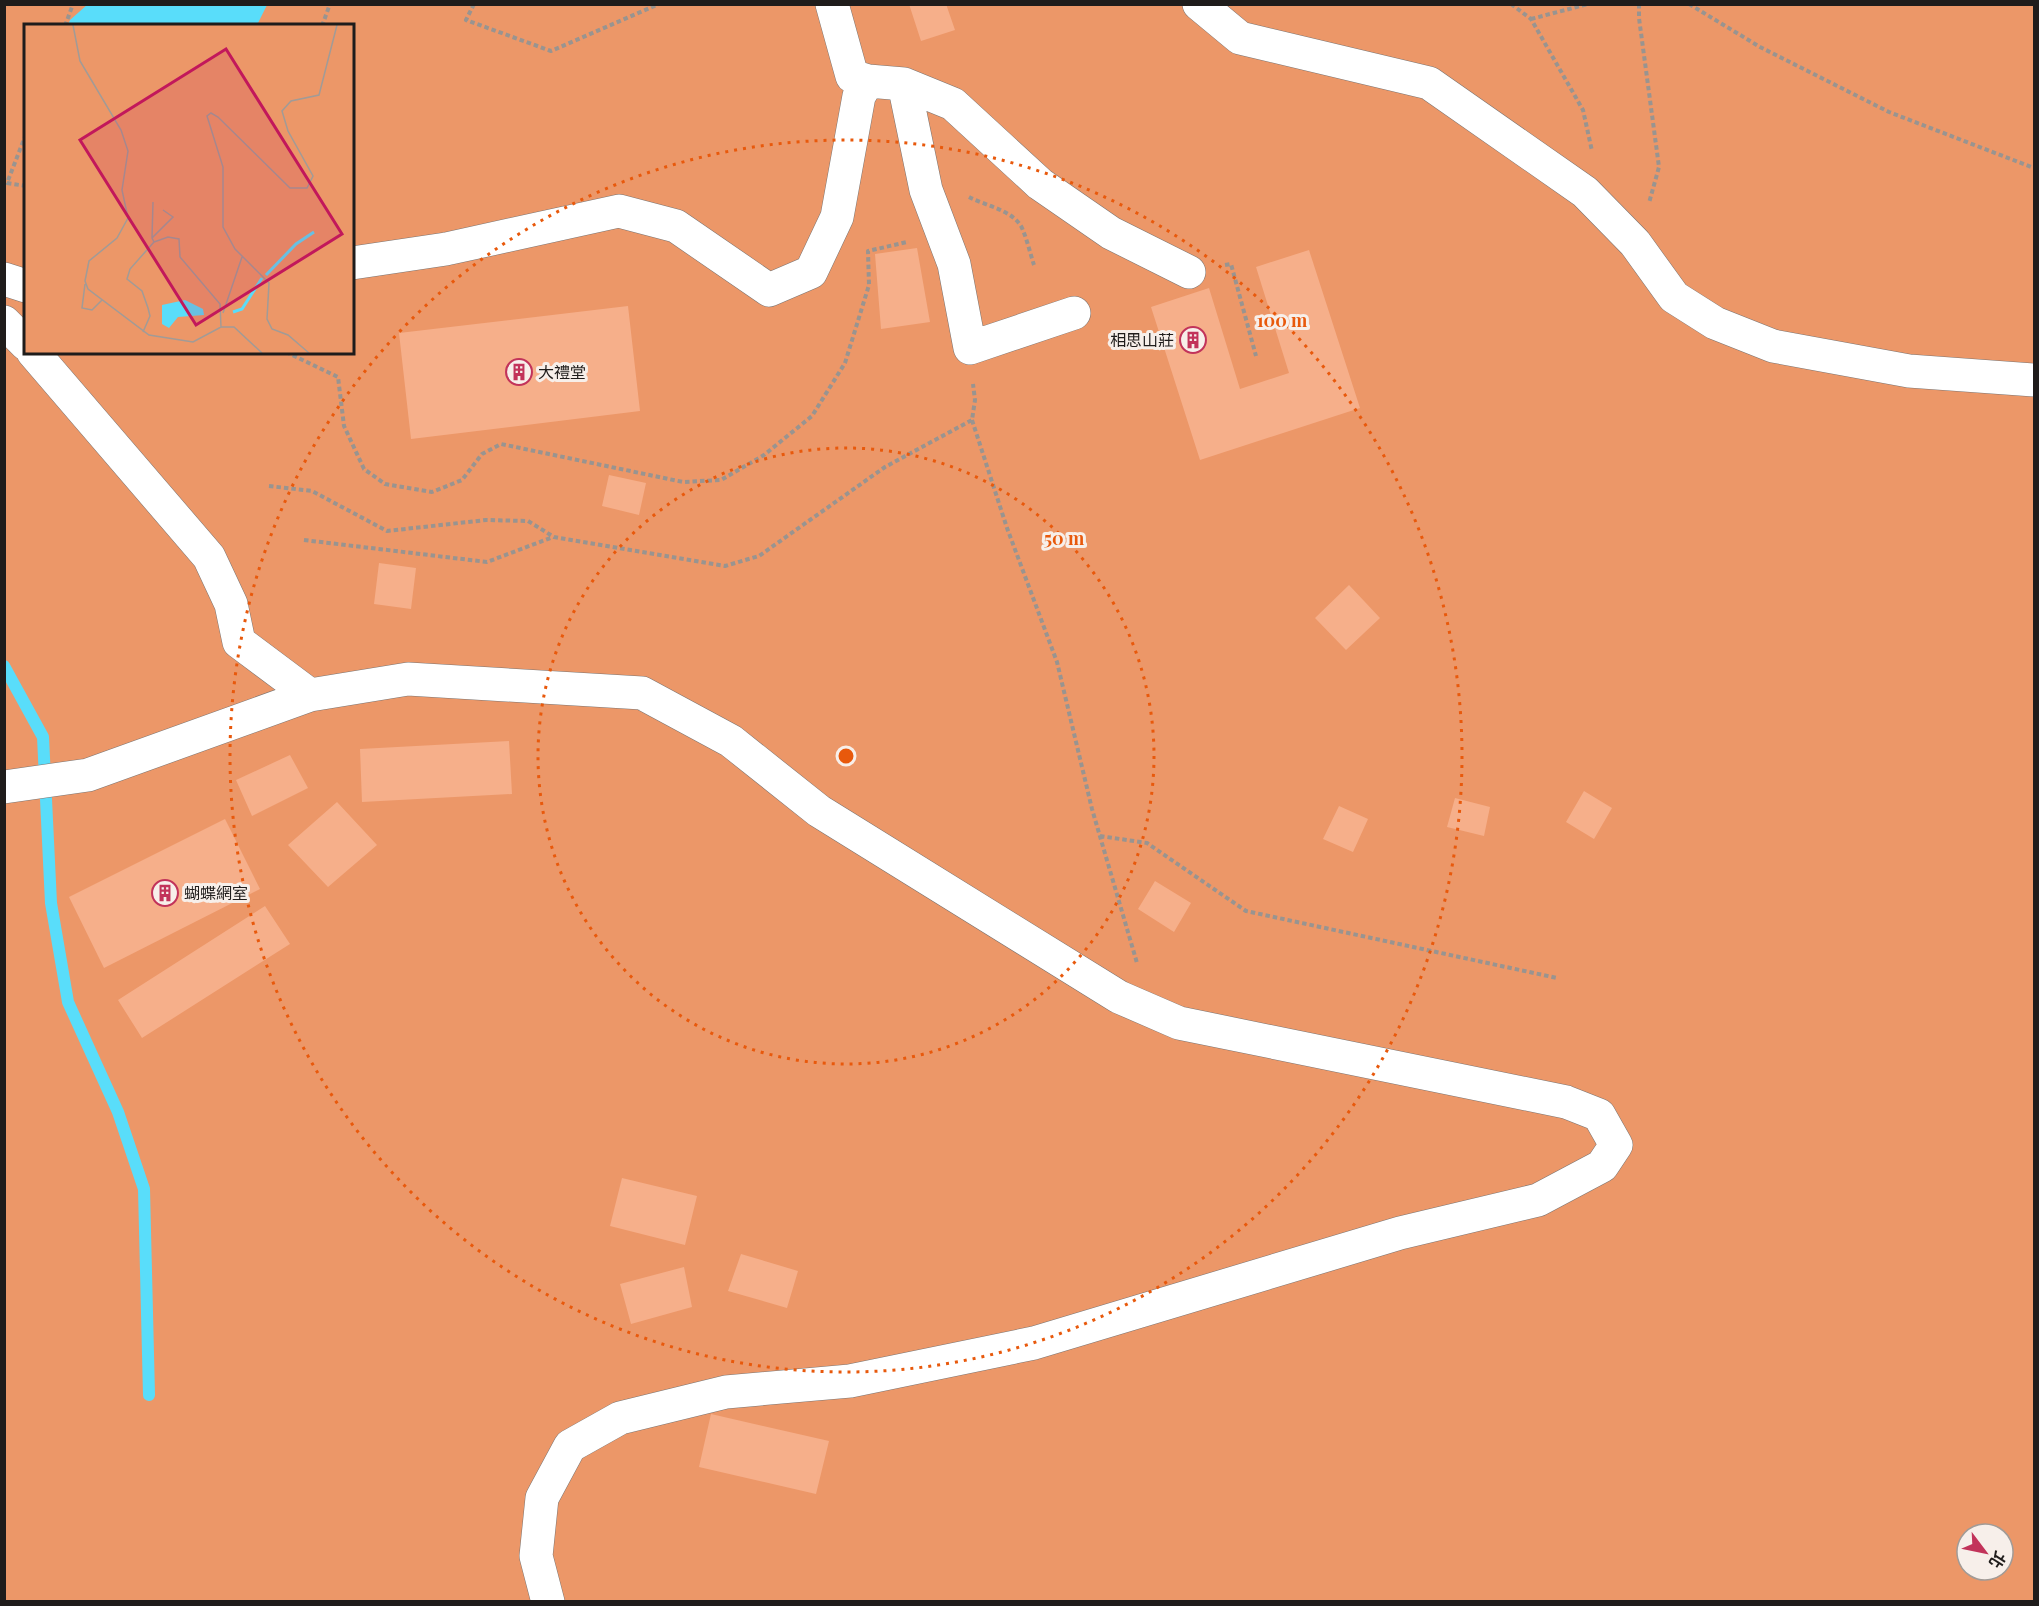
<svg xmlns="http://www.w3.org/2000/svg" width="2039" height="1606" font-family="'Playfair Display','Noto Sans TC',serif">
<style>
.forest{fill:#ec9768;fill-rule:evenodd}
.water{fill:#59ddfa}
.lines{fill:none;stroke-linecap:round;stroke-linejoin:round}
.stream{stroke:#59ddfa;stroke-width:12}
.building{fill:#f6af8a}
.minor-casing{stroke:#7c7470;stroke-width:34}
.path{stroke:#999490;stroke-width:4;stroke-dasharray:4.5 3;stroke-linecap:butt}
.minor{stroke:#fff;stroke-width:33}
.ring{fill:none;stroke:#e8590c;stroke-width:3;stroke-dasharray:3 6}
.labels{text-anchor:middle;stroke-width:6;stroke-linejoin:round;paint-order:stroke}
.poi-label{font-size:16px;fill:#1f1c1b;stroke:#f7efea;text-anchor:start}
.inset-river{fill:none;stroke:#59ddfa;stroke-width:3}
.inset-road{fill:none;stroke:#a19b97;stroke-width:1.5}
.view{fill:#c2185b;fill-opacity:0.15;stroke:#c2185b;stroke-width:3}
.inset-edge{fill:none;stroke:#1f1c1b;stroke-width:3}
.centre{fill:#e8590c;stroke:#f7efea;stroke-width:3}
.ring-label{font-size:18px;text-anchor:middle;font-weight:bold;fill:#e8590c;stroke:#f7efea;stroke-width:6;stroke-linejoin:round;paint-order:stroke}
</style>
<rect width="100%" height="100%" fill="#f7efea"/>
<path class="forest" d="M5,5H2034V1601H5ZM26,26H352V352H26ZM1967,1534H2003V1570H1967Z"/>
<path class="water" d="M88,4H267V5L257,25H68L70,20Z"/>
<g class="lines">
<path class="stream" d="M4,666L43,737L51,903L68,1002L118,1112L144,1189L149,1395"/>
</g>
<path class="building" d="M909,4H946L955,30L921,41Z
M917,248L930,322L881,329L875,254Z
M1309,250L1360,408L1200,460L1151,307L1209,288L1240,389L1289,373L1256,267Z
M628,306L640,411L411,439L399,333Z
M609,475L646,483L639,515L602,506Z
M379,563L416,568L411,609L374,604Z
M1349,585L1380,618L1346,650L1315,618Z
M509,741L512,794L362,802L360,749Z
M290,755L308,788L252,816L236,780Z
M1584,791L1612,808L1594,839L1566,822Z
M1455,798L1490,807L1484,836L1447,827Z
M337,802L377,845L328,887L288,845Z
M1339,806L1368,819L1353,852L1323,839Z
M225,819L260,889L104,968L69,897Z
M1155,881L1191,903L1174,932L1138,909Z
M265,906L290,944L142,1038L118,1000Z
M622,1178L697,1196L685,1245L610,1226Z
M741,1254L798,1271L787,1308L728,1291Z
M684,1267L692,1307L631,1324L620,1284Z
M711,1414L829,1441L816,1494L699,1467Z"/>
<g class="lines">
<defs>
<path id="minor" d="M832,4L852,76L868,81
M1199,4L1240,38L1429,83L1585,192L1635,243L1674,297L1715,323L1773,346L1909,371L2034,380
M904,84L953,104L1040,184L1111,233L1189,272
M352,263L446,249L619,211L676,226L769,290L811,272L837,217L859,96L868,81L904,84L926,190L954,264L970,348L1074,313
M4,279L26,286
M4,322L26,344
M33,352L209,557L231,604L239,642L310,695
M4,787L88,775L310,695L408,679L642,693L731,741L819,811L1119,997L1179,1023L1566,1102L1599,1115L1616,1145L1602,1166L1538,1200L1400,1233L1034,1343L850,1381L726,1392L620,1418L570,1446L542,1498L536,1556L548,1602"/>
</defs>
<use href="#minor" class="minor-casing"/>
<path class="path" d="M474,4L466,20L551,51L659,4
M1511,4L1531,19L1583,110L1592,151
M1639,4V18L1659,167L1649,203
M1689,4L1760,47L1889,112L2034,168
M1531,19L1588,4
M65,26L73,4
M322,26L330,4
M26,134L7,183L26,186
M969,197C986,206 1013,210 1022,228C1027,239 1030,253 1034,265
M1225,265L1231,264L1256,356
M286,352L338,377L344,426L364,469L385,484L432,492L462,480L482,454L501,444L683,482L721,480L764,455L812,416L845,363L869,285L868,251L907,242
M972,420L1007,528L1057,662L1092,809L1137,963
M269,486L312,491L387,531L486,520L528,521L554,537L725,566L759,556L885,467L972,420L975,400L973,384
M304,540L487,562L553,537
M1100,836L1147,843L1246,911L1557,978"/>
<use href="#minor" class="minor"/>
</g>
<g class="ring">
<circle cx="846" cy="756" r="308"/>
<circle cx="846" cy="756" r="616"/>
</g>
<defs>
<symbol id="building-ring" viewBox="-11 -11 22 22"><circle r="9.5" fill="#f7efea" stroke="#c2335a" stroke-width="1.5"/><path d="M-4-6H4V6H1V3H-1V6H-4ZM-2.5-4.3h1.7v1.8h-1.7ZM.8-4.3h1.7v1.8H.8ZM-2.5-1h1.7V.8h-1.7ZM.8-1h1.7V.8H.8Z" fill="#c2335a"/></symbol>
</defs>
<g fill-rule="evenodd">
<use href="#building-ring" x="1178" y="325" width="30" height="30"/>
<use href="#building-ring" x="504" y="357" width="30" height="30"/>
<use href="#building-ring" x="150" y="878" width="30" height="30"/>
</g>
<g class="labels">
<g class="poi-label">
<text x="1174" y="346" text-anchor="end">相思山莊</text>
<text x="538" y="378">大禮堂</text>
<text x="184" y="899">蝴蝶網室</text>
</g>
</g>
<g transform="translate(24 24)">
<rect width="330" height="330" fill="#f7efea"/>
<path d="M0,1H330V329H0Z" fill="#ec9768"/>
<path d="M161,276L179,285L180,291L154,293L145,304L138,300V281Z" fill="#59ddfa"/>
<path class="inset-river" d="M242,251L272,220L290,208M209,288L218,285L238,254"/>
<path class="inset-road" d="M49,1L56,37L97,106L104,127L98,166L104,194L93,214L65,237L61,257L64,265L125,311L169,318L197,303H210L238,329M139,186L149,193L128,214L130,218L144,213L155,215L156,233L196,280L197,303M128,214L129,178M61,260L58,284L68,286L78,276M199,289L218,233M119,308L126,292L124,284L118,267L103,255L106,245L130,218M285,329L264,311L248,305L243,295L245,259L211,225L199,203V143L183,92L187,89L194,93L266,164H283L289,152L264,107L258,87L267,77L295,71L313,1"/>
<path class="view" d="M202,25L318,210L172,301L56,116Z"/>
<rect width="330" height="330" class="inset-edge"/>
</g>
<circle cx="846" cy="756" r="9" class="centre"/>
<g class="ring-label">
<text x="1282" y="327">100 m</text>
<text x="1064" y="545">50 m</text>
</g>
<rect width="2039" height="1606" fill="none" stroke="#1f1c1b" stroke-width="12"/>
<g transform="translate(1985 1552) rotate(122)"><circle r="28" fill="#f7efea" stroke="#a19b97" stroke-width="1.5"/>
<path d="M0-4.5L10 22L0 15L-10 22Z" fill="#c2335a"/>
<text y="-9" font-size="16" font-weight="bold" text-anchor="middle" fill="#1f1c1b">北</text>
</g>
</svg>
